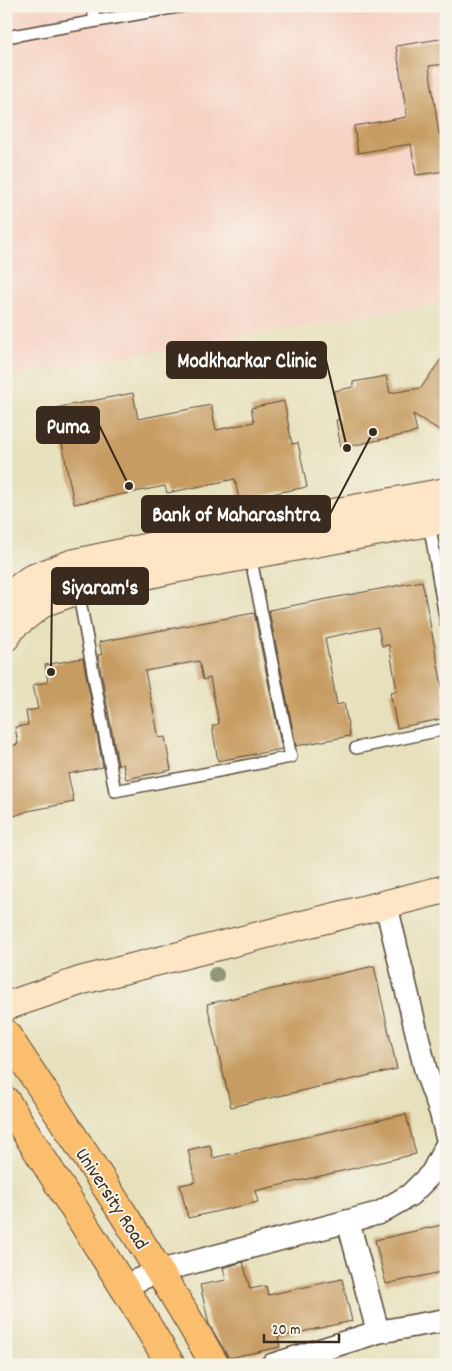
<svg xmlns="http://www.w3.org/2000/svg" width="452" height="1371" font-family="Dekko,sans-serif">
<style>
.built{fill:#f6d2c3}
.building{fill:#c79c62}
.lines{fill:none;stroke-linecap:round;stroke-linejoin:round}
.lane-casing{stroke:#554536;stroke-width:14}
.street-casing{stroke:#554536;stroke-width:25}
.secondary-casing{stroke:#554536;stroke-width:30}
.primary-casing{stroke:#554536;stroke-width:30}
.lane{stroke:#fff;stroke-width:11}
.street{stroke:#fff;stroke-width:22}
.secondary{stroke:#fde5c5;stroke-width:28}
.primary{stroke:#fbbe6e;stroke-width:28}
.tree{fill:#929678}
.labels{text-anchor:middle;stroke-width:4;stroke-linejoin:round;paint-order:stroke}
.street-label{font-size:20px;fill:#3b2a1e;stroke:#f7f3e8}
.leader{fill:none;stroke:#3b2a1e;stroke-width:2}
.callout-dot{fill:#3b2a1e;stroke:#f7f3e8;stroke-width:2}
.callout{fill:#3b2a1e;stroke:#3b2a1e;stroke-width:2}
.callout-label{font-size:21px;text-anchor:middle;font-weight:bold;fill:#fff}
</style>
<rect width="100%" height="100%" fill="#f7f3e8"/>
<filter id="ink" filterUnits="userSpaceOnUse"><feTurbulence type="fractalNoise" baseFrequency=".02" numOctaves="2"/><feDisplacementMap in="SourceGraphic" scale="10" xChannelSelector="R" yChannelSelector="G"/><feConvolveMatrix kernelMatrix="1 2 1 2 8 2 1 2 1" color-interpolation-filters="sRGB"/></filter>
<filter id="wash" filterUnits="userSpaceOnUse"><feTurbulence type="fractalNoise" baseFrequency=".0096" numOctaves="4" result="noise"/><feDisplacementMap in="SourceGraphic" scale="20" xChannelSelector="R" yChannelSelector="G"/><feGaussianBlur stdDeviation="1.12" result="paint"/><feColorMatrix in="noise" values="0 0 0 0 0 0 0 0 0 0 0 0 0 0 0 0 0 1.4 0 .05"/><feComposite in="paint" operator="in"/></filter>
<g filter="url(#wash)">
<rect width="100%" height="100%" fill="#e7e0bc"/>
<path class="built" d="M6,6H446V302L6,376Z"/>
<g id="blocks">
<path class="building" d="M446,38V64L429,66L439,134L446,133V171L416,175L411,144L358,153L354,126L407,117L396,46Z
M446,352V434L413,414L417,432L341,448L336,420H339L334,391L353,387V382L386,376L390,393L421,388Z
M133,393L138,419L211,405L216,430L254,422L251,408L284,401L292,444L298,443L307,487L239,500L235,479L167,493L165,486L74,504L55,408Z
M422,581L446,707V718L397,728L390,692L397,691L389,645L382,646L378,627L325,638L337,705L344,703L350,736L296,746L269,610Z
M254,613L282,749L218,761L212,726L219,724L210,678L203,680L199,661L145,671L159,738L165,737L171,770L126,779L123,764L118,765L98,655L102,654L99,642Z
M83,658L103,767L68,774L74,802L28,811L6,819V748L18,744L15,727L28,725L26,711L38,709L33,685L48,682L45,665Z
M374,966L397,1069L231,1107L207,1004Z
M406,1114L416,1154L255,1191L258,1202L188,1218L180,1185L195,1182L188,1150L210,1145L213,1158Z
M446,1224V1271L386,1284L375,1240Z
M243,1262L250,1289L266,1286L268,1295L342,1279L352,1321L278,1337L280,1347L229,1358L209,1324L200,1285L226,1280L223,1268Z"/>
</g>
</g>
<g filter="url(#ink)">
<use href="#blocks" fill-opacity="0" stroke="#554536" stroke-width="1"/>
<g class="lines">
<defs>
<path id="lane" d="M92,6L95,21
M6,37L183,6
M429,522L446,623
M78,590L115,791L291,757L250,555
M356,748L446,729"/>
<path id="street" d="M386,904L426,1072L441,1113L446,1134
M123,1286L160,1271L379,1213L410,1195L432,1173L446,1146
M378,1332L446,1320
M272,1365L378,1332L348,1221"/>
<path id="secondary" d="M6,598L31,579L71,564L163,544L446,492
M6,637L12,627L44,602L78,590L168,570L446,519
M6,1006L83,980L446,889"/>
<path id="primary" d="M6,1034C78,1143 150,1252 215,1365
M6,1101L135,1305L171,1365"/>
</defs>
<use href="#lane" class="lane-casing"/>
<use href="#street" class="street-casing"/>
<use href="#secondary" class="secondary-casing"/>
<use href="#primary" class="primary-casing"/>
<use href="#lane" class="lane"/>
<use href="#street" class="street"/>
<use href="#secondary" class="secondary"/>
<use href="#primary" class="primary"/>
</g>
<circle class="tree" cx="216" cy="975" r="8"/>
</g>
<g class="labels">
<g class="street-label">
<text transform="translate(113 1198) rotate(57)" y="7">University Road</text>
</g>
</g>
<path class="leader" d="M347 448L326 360M129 486L99 425M373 432L330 514M51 672L52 586"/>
<g class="callout-dot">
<circle cx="347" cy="448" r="5"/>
<circle cx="129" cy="486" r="5"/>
<circle cx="373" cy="432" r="5"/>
<circle cx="51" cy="672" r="5"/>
</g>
<g class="callout">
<rect x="167" y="342" width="159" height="36" rx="5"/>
<rect x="37" y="407" width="62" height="36" rx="5"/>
<rect x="142" y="496" width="188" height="36" rx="5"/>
<rect x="52" y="568" width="96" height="36" rx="5"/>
</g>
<g class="callout-label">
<text x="247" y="367">Modkharkar Clinic</text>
<text x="68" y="433">Puma</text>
<text x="236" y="521">Bank of Maharashtra</text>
<text x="100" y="594">Siyaram's</text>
</g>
<rect width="452" height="1371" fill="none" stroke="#f7f3e8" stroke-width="25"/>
<path d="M264 1334v8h75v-8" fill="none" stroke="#3b2a1e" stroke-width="2.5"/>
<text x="272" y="1334" font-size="15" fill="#3b2a1e" stroke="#f7f3e8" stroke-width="4" paint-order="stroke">20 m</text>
</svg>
